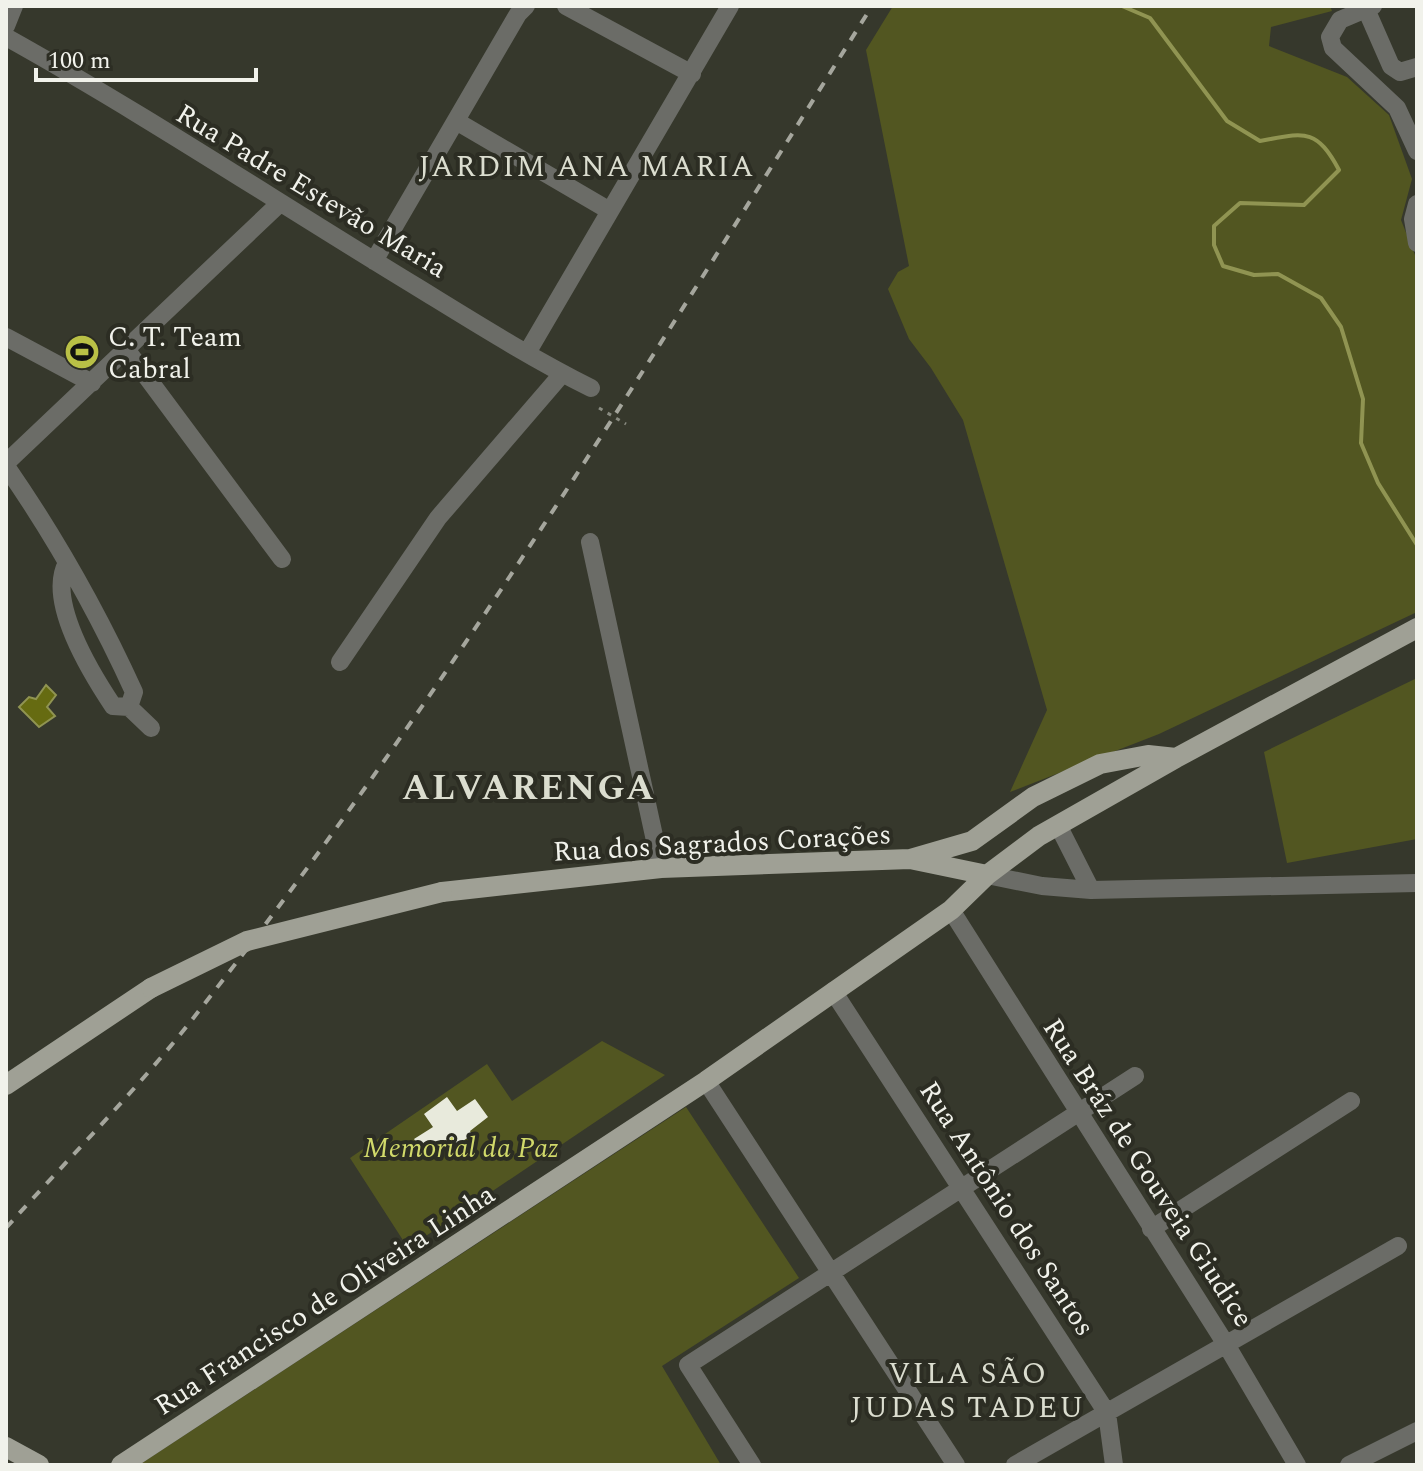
<svg xmlns="http://www.w3.org/2000/svg" width="1423" height="1471" font-family="Spectral,serif">
<style>
.green{fill:#525621}
.water{fill:#666b11;stroke:#909452;stroke-width:2}
.lines{fill:none;stroke-linecap:round;stroke-linejoin:round}
.stream{stroke:#909452;stroke-width:4}
.building{fill:#e8eadc}
.path{stroke:#8a8c82;stroke-width:3;stroke-dasharray:4 6;stroke-linecap:butt}
.minor{stroke:#6b6c67;stroke-width:18}
.major{stroke:#9fa095;stroke-width:20}
.rail{stroke:#a5a69d;stroke-width:4;stroke-dasharray:10 10;stroke-linecap:butt}
.major-bridge{stroke:#9fa095;stroke-width:20}
.labels{text-anchor:middle;stroke-width:8;stroke-linejoin:round;paint-order:stroke}
.street-label{font-size:28px;fill:#f1f2eb;stroke:#2c2d23}
.poi-label{font-size:28px;fill:#f1f2eb;stroke:#2c2d23;text-anchor:start}
.park-label{font-size:28px;font-style:italic;fill:#d1d96a;stroke:#2c2d23}
.neighbourhood-label{font-size:30px;letter-spacing:2px;fill:#dbddcf;stroke:#2c2d23}
.district-label{font-size:36px;font-weight:bold;letter-spacing:2px;fill:#dbddcf;stroke:#2c2d23}
</style>
<rect width="100%" height="100%" fill="#36382c"/>
<path class="green" d="M893,6H1330L1332,11L1271,27L1269,46L1347,77L1389,115L1412,179L1401,220L1417,260V612L1159,734L1010,792L1047,710L963,420L931,368L909,339L888,289L898,272L909,266L866,50Z
M1417,678V839L1287,863L1264,752Z
M602,1041L665,1075L408,1248L350,1158L487,1064L512,1101Z
M686,1107L799,1278L662,1366L721,1465H139Z"/>
<path class="water" d="M46,685L56,695L47,707L55,716L39,727L19,707L29,697L36,699Z"/>
<g class="lines">
<path class="stream" d="M1122,6L1150,18L1227,121L1260,141C1304,133 1316,127 1339,170L1304,205L1240,203L1214,226V245L1223,266L1254,275L1278,274L1321,298L1341,327L1363,399L1361,443L1378,483L1417,545"/>
</g>
<path class="building" d="M447,1097L457,1111L475,1099L488,1117L470,1131L472,1135L449,1150L445,1145L426,1156L414,1139L433,1127L424,1114Z"/>
<g class="lines">
<path class="path" d="M599,408L626,424"/>
<path class="minor" d="M566,6L692,74
M1373,6L1340,20L1330,37L1333,48L1397,108L1417,151
M1366,9L1391,66L1400,72L1417,67
M6,26L14,6
M6,37C146,115 280,204 417,287C474,322 531,358 591,388
M456,121L610,211
M1417,204L1413,219L1417,243
M374,261L518,14L526,6
M6,337L92,383
M126,349L282,559
M527,353L730,6
M6,463L279,204
M6,466C55,537 98,613 134,692L129,707L113,706C91,673 46,600 67,563
M590,542L661,868
M340,662L438,518L562,374
M129,707L151,728
M1058,825L1091,890
M987,875L1042,886L1091,890L1417,883
M951,910L1227,1346L1297,1465
M833,991L1107,1413L1114,1465
M706,1081L956,1465
M1151,1229L1351,1101
M752,1465L688,1365L1135,1076
M1015,1465L1398,1246
M1349,1465L1417,1431"/>
<path class="major" d="M910,859L987,875
M442,892L661,868L910,859L972,841L1033,797L1100,764L1148,755L1176,758
M6,1085L151,988
M6,1447L39,1465
M121,1465L706,1081L951,910L987,875L1039,836L1176,758L1417,628"/>
<path class="rail" d="M6,1228C66,1161 131,1096 187,1026C441,705 655,352 872,6"/>
<path class="major-bridge" d="M151,988L247,941L442,892"/>
</g>
<defs>
<symbol id="stadium-disc" viewBox="-11 -11 22 22"><circle r="9.5" fill="#b9c046" stroke="#2c2d23"/><path d="M0-5a6.5 5 0 1 0 0 10a6.5 5 0 1 0 0-10ZM-3.5-1.8h7v3.6h-7Z" fill="#111"/></symbol>
</defs>
<g fill-rule="evenodd">
<use href="#stadium-disc" x="62" y="332" width="40" height="40"/>
</g>
<g class="labels">
<g class="street-label">
<text transform="translate(312 190) rotate(31)" y="10">Rua Padre Estevão Maria</text>
<text transform="translate(722 842) rotate(-3)" y="10">Rua dos Sagrados Corações</text>
<text transform="translate(1149 1172) rotate(57)" y="10">Rua Bráz de Gouveia Giudice</text>
<text transform="translate(1008 1208) rotate(57)" y="10">Rua Antônio dos Santos</text>
<text transform="translate(324 1299) rotate(-33)" y="10">Rua Francisco de Oliveira Linha</text>
</g>
<g class="poi-label">
<text x="108" y="346">C. T. Team<tspan x="108" dy="32">Cabral</tspan></text>
</g>
<g class="park-label">
<text x="461" y="1157">Memorial da Paz</text>
</g>
<g class="neighbourhood-label">
<text x="587" y="176">JARDIM ANA MARIA</text>
<text x="968" y="1383">VILA SÃO<tspan x="968" dy="34">JUDAS TADEU</tspan></text>
</g>
<g class="district-label">
<text x="529" y="799">ALVARENGA</text>
</g>
</g>
<rect width="1423" height="1471" fill="none" stroke="#f1f2eb" stroke-width="16"/>
<path d="M36 68v12h220v-12" fill="none" stroke="#f1f2eb" stroke-width="4"/>
<text x="48" y="68" font-size="24" fill="#f1f2eb" stroke="#2c2d23" stroke-width="6" paint-order="stroke">100 m</text>
</svg>
